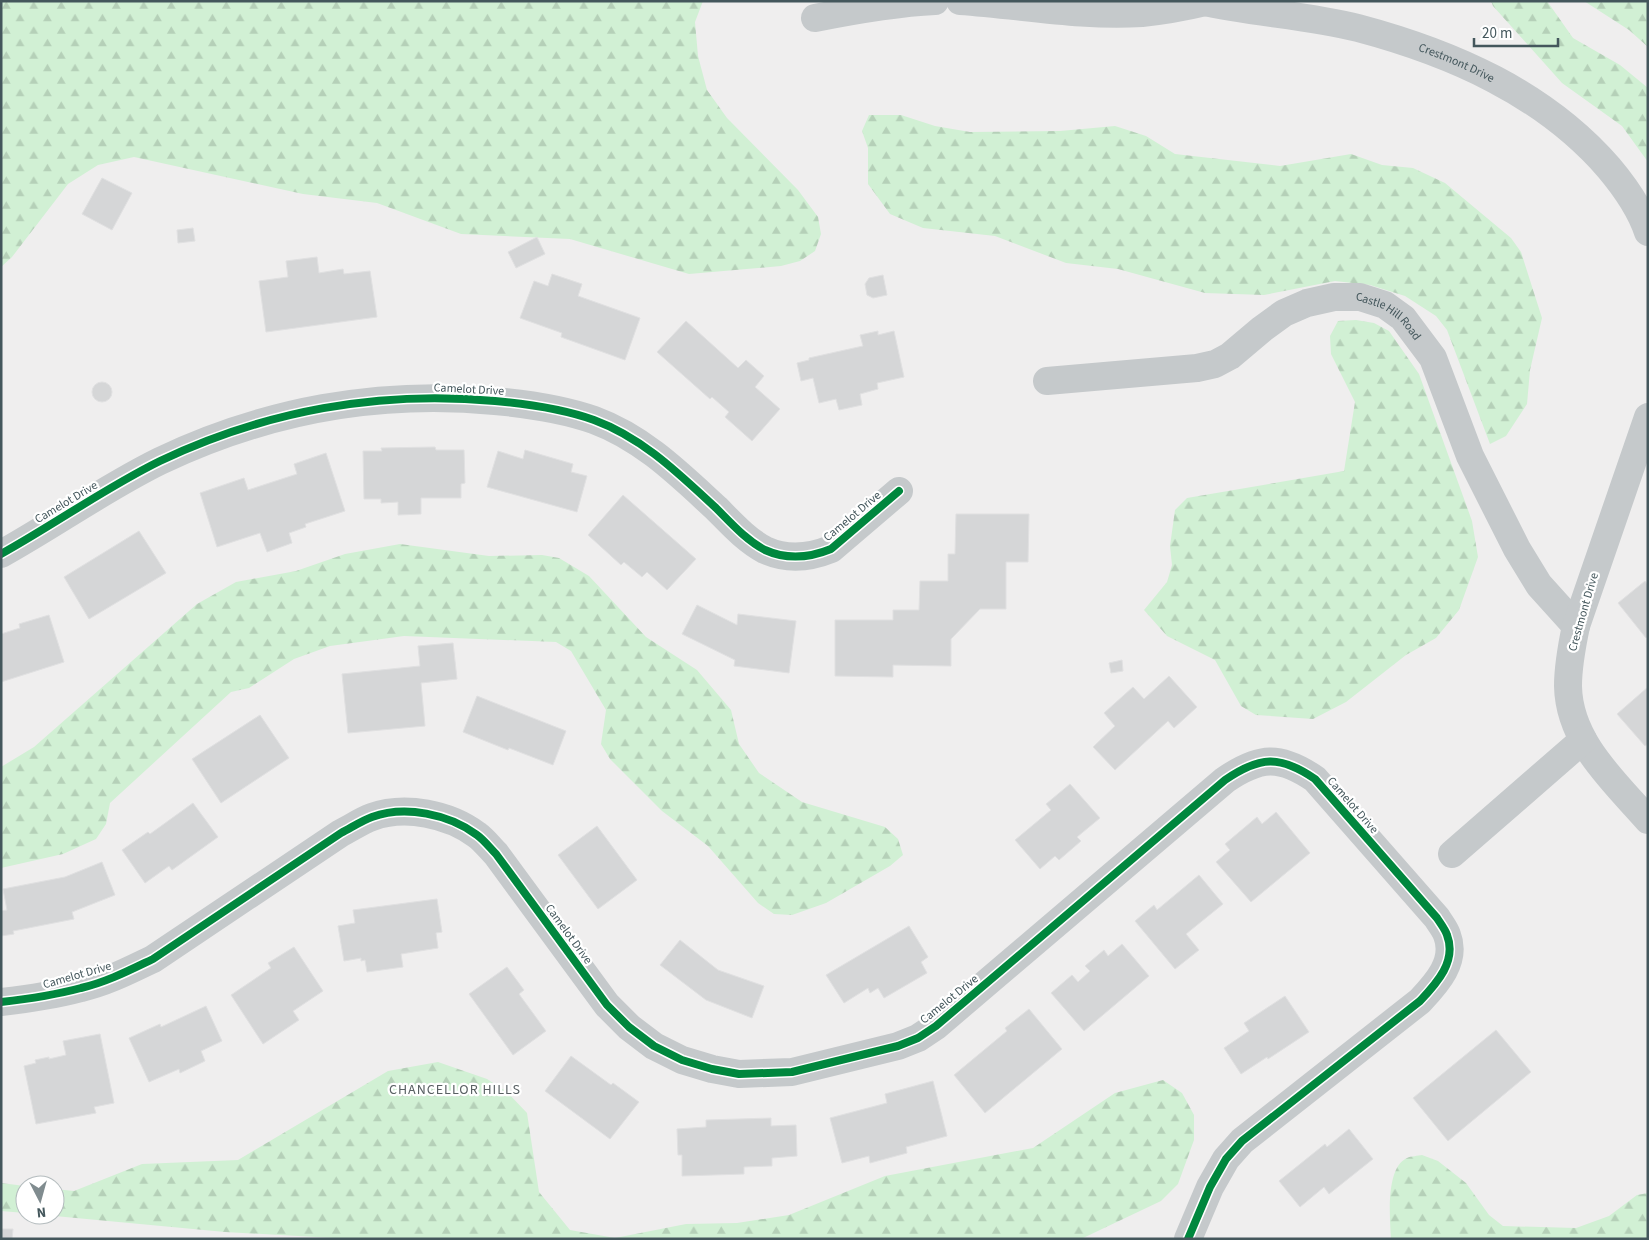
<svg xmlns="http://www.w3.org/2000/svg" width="1649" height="1240" font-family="'Source Sans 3',sans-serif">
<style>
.forest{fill:url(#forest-firs)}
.building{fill:#d5d6d7;stroke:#e0e0e1}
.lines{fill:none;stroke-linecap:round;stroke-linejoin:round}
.minor{stroke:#c5c9cb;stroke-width:28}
.cycleway-casing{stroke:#fff;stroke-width:11}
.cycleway{stroke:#00873e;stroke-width:8}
.labels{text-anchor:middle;stroke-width:4.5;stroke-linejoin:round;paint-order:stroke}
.street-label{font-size:12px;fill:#44575c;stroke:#fff}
.neighbourhood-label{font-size:14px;letter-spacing:1px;fill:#596063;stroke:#fff}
</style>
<defs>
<pattern id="forest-firs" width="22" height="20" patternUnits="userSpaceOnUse" patternTransform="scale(1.25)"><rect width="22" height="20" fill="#d1f0d4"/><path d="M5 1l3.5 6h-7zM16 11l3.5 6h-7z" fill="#b5d0b8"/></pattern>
</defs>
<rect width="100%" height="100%" fill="#efeeee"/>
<path class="forest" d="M1,1H703L695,22L698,56L707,90L727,118L798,190L818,217L821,234L815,251L800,261L781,266L689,274L570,239L461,234L377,203L303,194L134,157L98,165L68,184L12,257L1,267Z
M1491,1H1547L1573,38L1620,65L1648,88V162L1622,126L1562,83L1493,6Z
M1584,1H1648V47L1629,30Z
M869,115H901L935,126L970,132L1060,131L1115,126L1146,136L1175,154L1280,166L1351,154L1382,165L1413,168L1445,183L1511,238L1521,252L1542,318L1530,370L1527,404L1506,436L1490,444L1447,330L1436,316L1405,296L1370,285L1335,281L1264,295L1205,293L1118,269L1066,263L995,236L923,228L890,214L868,184V148L862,131Z
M1356,320L1374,323L1389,331L1419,374L1472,521L1478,557L1459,610L1436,638L1406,655L1346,702L1313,719L1256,715L1241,706L1215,660L1167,636L1144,610L1167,582L1172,565L1170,546L1175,510L1187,498L1344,471L1355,402L1331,354L1330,336L1338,321Z
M400,544L489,556L542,555L559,558L589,576L646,637L697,670L731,710L739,744L759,773L802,802L885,827L898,839L903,855L890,866L826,903L792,915L774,914L758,903L708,846L662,811L610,759L601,744L606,710L571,651L556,642L404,636L330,646L294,659L249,688L231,692L110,803L106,824L96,839L63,854L1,868V767L34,747L197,604L236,582L296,571L345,554Z
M438,1062L487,1079L507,1092L527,1113L539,1192L570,1230L615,1238L686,1224L737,1223L789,1215L885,1176L1033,1148L1115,1093L1163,1080L1182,1093L1194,1115V1140L1178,1184L1161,1201L1081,1239H351L225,1232L44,1215H55V1189L74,1191L142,1164L238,1160L388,1071Z
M1422,1155L1438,1161L1466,1183L1489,1215L1503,1226L1576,1228L1609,1216L1637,1195L1648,1193V1239H1391C1390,1219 1385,1168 1407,1158C1411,1156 1418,1156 1422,1155Z
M1,1183L25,1186V1213L1,1211Z"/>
<path class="building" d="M102,178L132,193L112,230L82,214Z
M193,228L195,241L178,243L177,230Z
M537,237L545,254L516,268L508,252Z
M317,257L319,273L343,269L344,274L370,271L377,317L266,332L259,281L288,277L286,261Z
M552,274L582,284L578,296L640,318L625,360L561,337L562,333L520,318L534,281L548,286Z
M883,275L887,295L873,298L867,295L865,284L869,278Z
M686,321L738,368L746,360L764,376L755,387L780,409L752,441L725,417L729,412L712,397L710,399L657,352Z
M878,331V335L894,331L904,377L877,383L878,389L860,394L862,405L839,410L836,399L819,403L813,378L801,381L797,363L809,360V358L863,346L860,335Z
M92 392a10 10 0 1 1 20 0a10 10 0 1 1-20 0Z
M435,447L436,450H464L465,483L461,484V498H421V514L398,515V502L381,503V499H364L363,451H382L381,448Z
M525,450L573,464L571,472L587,476L577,512L487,487L498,451L523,459Z
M326,453L345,511L305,524L306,527L289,533L292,543L267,552L260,533L217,547L200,493L244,478L248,490L297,474L294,464Z
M623,495L696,559L667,590L647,572L642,577L624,562L621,565L588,535Z
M956,514H1029L1028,562H1006V609H980L951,639V666L893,665V677L835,676V620H893V610H919L920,581H948V554H955Z
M139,531L166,573L89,619L64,577Z
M1645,581L1648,585V636L1646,638L1618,603Z
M697,605L737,625L738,614L796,621L789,673L734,666L735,660L682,634Z
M49,615L64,662L1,682V634L20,628L19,624Z
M453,643L457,679L421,683L425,726L348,733L342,674L420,666L418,646Z
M1122,660L1123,671L1111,673L1109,663Z
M1169,676L1197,707L1174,728L1168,721L1115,770L1093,747L1115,726L1104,713L1133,687L1144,699Z
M1648,687V744L1645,746L1617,714Z
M477,696L566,731L553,765L509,748L508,750L463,732Z
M260,715L289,758L221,803L192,759Z
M1070,784L1100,818L1077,837L1081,841L1059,860L1055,856L1040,869L1015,840L1051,810L1046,804Z
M193,803L218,837L172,870L169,866L145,883L122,850L148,832L150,834Z
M1276,812L1310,853L1251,902L1216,862L1230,850L1225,844L1257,817L1262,824Z
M597,826L637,880L598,909L558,855Z
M102,862L115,895L72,912L74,919L13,931L14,934L1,936V911L7,910L3,889L65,877Z
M1199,875L1223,904L1186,934L1199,950L1175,969L1135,921L1154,905L1157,910Z
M437,899L442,932L436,933L438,948L401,954L403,967L367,972L365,960L361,961V958L344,961L338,926L355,923L353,910Z
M909,926L928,957L921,962L927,973L884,998L878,988L870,993L868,988L844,1003L826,975Z
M680,940L718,970L764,986L752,1018L706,1000L660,965Z
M1122,944L1149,976L1084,1031L1051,993L1072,975L1078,982L1090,971L1085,966L1104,950L1108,956Z
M294,947L323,991L293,1011L299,1020L263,1044L231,995L271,968L268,963Z
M507,967L524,990L519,994L546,1031L513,1055L469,994Z
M1285,996L1309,1032L1268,1059L1267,1057L1241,1074L1224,1048L1249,1031L1244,1023Z
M206,1006L222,1041L201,1051L205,1061L180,1073L179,1069L149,1082L129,1038L160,1024L161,1027Z
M1029,1009L1062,1049L985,1113L954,1075L1007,1031L1005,1028Z
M1496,1030L1531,1072L1448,1141L1413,1098Z
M100,1034L114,1103L94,1107L96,1113L36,1124L24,1066L36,1063L35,1060L49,1057V1059L66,1055L63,1041Z
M571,1056L611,1085L613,1083L639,1102L610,1139L545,1091Z
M933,1081L947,1136L906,1147L907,1153L870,1163L869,1156L842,1163L830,1118L887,1103L885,1094Z
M771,1118V1126L796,1125L797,1156L772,1158V1166L744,1167V1174L682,1176V1155H678L677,1129L706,1127V1120Z
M1349,1129L1373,1159L1329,1194L1324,1187L1300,1207L1279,1181L1325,1144L1327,1147Z
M1,1229H13L12,1239H1Z"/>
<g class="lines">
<g class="minor">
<path d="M960,1C1021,5 1081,17 1142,13C1164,11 1185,7 1206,2"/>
<path id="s1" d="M1201,1C1253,13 1307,15 1358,28C1452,53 1544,93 1609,168C1625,187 1640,208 1648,232"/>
<path d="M815,18C855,10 894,3 935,1"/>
<path id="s2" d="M1047,381L1197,368L1215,364L1230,356L1262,329L1284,313L1307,303L1334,297H1360L1385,305L1403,318L1433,358L1470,456L1517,549L1539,585L1576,626"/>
<path d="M1648,417L1576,626C1572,645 1568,665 1568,686C1569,742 1614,781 1648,820"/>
<path d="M1,554C55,524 105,488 160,461C265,411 379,390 495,401C528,404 563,409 594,420C643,438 679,474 716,508C731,523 746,540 765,550C787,560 809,558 831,549L899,491"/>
<path d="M1452,854L1583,740"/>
<path d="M1,1002C28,999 55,995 81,988C107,982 130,970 153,959L341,833C351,828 361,821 372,817C405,805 449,814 477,835C484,840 490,848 496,854L607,1005L629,1027L654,1046L682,1060L712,1069L739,1074L792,1072L898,1046L918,1038L936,1026L1225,780C1260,756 1280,755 1315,779L1437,918C1440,923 1445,929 1447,935C1457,961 1437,983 1420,1001L1242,1141L1226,1159L1210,1187L1188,1239"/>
</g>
<defs>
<path id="cycleway" d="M1,554C55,524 105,488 160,461C265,411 379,390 495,401C528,404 563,409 594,420C643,438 679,474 716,508C731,523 746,540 765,550C787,560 809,558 831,549L899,491
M1,1002C28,999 55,995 81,988C107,982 130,970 153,959L341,833C351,828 361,821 372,817C405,805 449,814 477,835C484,840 490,848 496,854L607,1005L629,1027L654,1046L682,1060L712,1069L739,1074L792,1072L898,1046L918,1038L936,1026L1225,780C1260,756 1280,755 1315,779L1437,918C1440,923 1445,929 1447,935C1457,961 1437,983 1420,1001L1242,1141L1226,1159L1210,1187L1188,1239"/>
</defs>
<use href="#cycleway" class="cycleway-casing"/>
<use href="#cycleway" class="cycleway"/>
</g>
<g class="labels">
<g class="street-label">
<text dy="4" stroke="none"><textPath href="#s1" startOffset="264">Crestmont Drive</textPath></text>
<text dy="4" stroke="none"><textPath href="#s2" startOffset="369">Castle Hill Road</textPath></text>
<text transform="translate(469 389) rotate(3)" y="4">Camelot Drive</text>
<text transform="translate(66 502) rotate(-31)" y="4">Camelot Drive</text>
<text transform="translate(852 516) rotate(-40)" y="4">Camelot Drive</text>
<text transform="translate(1583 612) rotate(-74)" y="4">Crestmont Drive</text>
<text transform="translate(1353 805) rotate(49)" y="4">Camelot Drive</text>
<text transform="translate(569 934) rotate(54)" y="4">Camelot Drive</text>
<text transform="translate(77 975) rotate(-16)" y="4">Camelot Drive</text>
<text transform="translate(949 999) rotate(-39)" y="4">Camelot Drive</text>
</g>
<g class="neighbourhood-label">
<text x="455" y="1094">CHANCELLOR HILLS</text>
</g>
</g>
<rect width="1649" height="1240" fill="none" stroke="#44575c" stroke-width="5"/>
<g transform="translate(40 1200) rotate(174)"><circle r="24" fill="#ffffff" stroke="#b4bcbe"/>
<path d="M0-4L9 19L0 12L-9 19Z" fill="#808c8f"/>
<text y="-8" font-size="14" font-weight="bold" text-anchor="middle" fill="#44575c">N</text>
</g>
<path d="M1474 38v8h84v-8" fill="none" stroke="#44575c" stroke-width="2.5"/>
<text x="1482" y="38" font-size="15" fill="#44575c" stroke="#ffffff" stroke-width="4" paint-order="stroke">20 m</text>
</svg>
